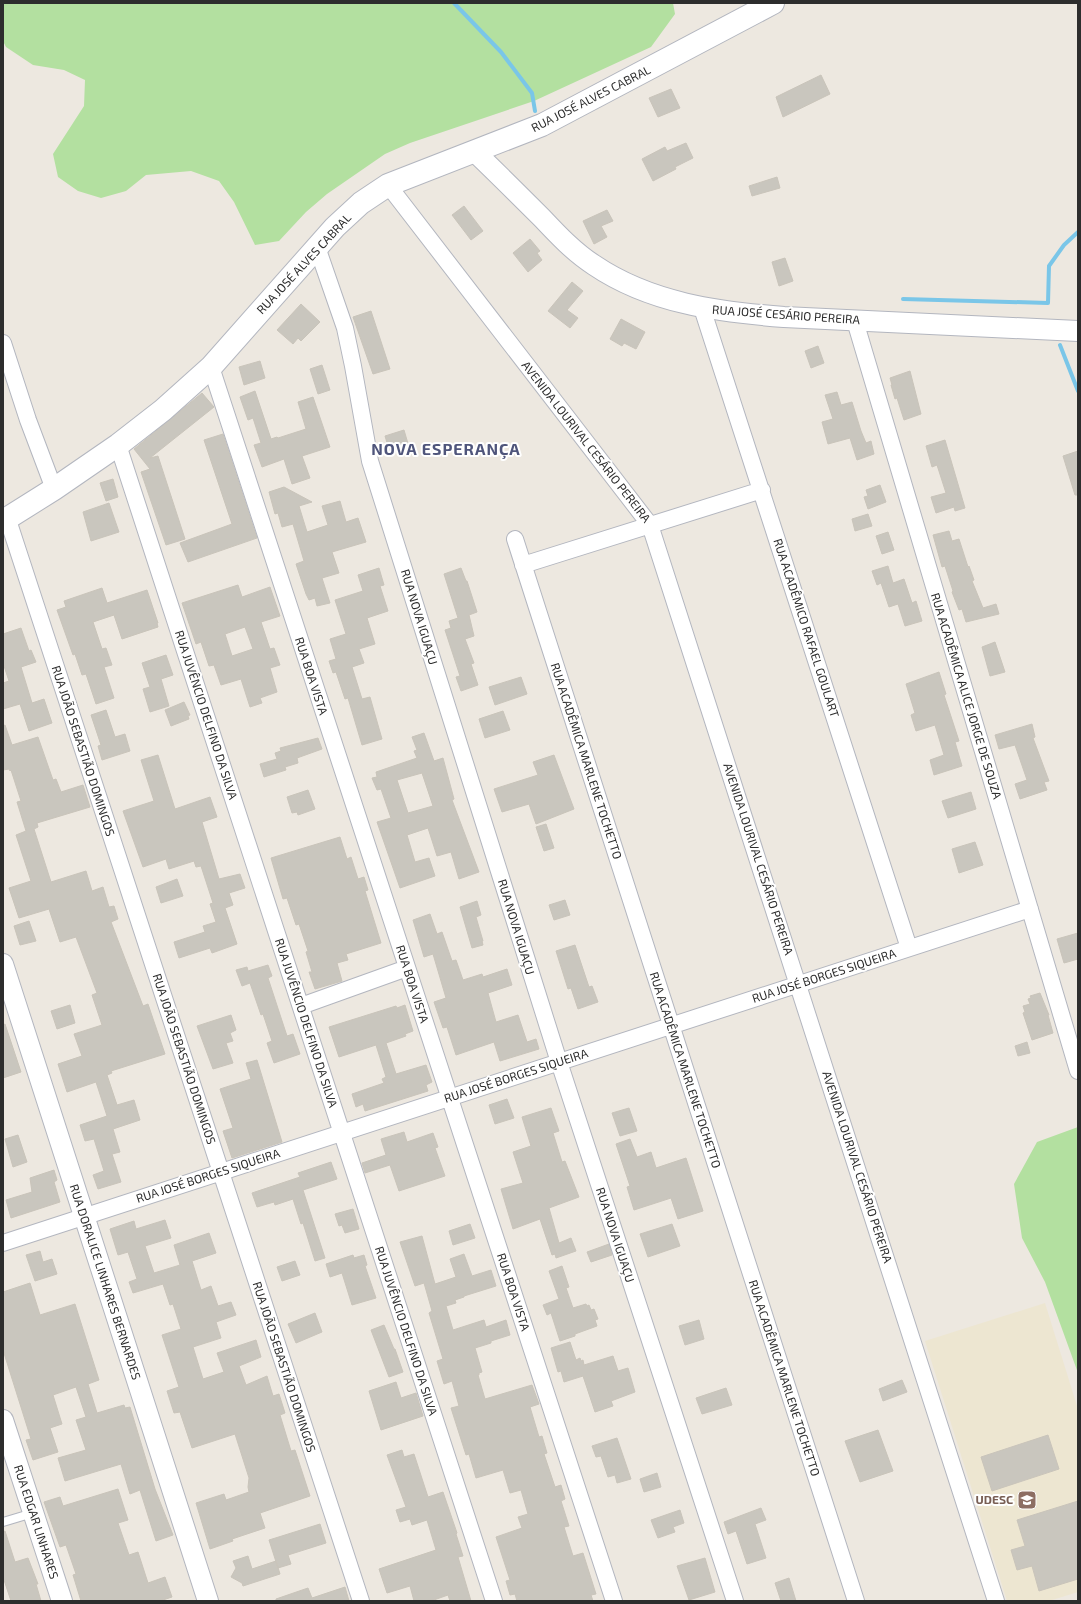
<svg xmlns="http://www.w3.org/2000/svg" width="1081" height="1604" font-family="'Exo 2',sans-serif">
<style>
.education{fill:#ede6d1}
.green{fill:#b3e0a0}
.lines{fill:none;stroke-linecap:round;stroke-linejoin:round}
.stream{stroke:#7ac6e8;stroke-width:4}
.building{fill:#c9c6be;stroke:#c9c4ba;fill-rule:evenodd}
.service-casing{stroke:#b3b6bf;stroke-width:10}
.minor-casing{stroke:#b3b6bf;stroke-width:18}
.tertiary-casing{stroke:#b3b6bf;stroke-width:22}
.secondary-casing{stroke:#b3b6bf;stroke-width:24}
.service{stroke:#fff;stroke-width:8}
.minor{stroke:#fff;stroke-width:16}
.tertiary{stroke:#fff;stroke-width:20}
.secondary{stroke:#fff;stroke-width:22}
.labels{text-anchor:middle;stroke-width:4;stroke-linejoin:round;paint-order:stroke}
.street-label{font-size:12px;fill:#2d2d2d;stroke:#fff}
.education-label{font-size:12px;font-weight:bold;fill:#785e54;stroke:#fff;text-anchor:end}
.district-label{font-size:16px;font-weight:bold;letter-spacing:1px;fill:#4f557b;stroke:#fff}
</style>
<rect width="100%" height="100%" fill="#ede8e0"/>
<path class="education" d="M1045,1303L1078,1409V1592L1049,1601H1007L925,1341Z"/>
<path class="green" d="M3,3H673L675,14L651,47L534,101L410,143L385,154L327,194L306,212L279,241L255,245L234,202L219,181L191,171L146,175L126,191L101,198L78,191L58,177L53,154L84,106L85,80L64,70L33,65L6,47L3,41Z
M1078,1127V1373L1045,1282L1022,1238L1014,1184L1037,1142Z"/>
<g class="lines">
<path class="stream" d="M454,3L501,52L532,93L535,111
M903,299L1048,303L1049,266L1064,245L1078,232
M1060,345L1078,391"/>
</g>
<path class="building" d="M821,75L830,94L783,117L776,97Z
M671,89L680,108L658,117L649,98Z
M686,143L693,158L675,167L676,169L653,181L642,159L665,147L667,151Z
M777,177L780,188L752,196L749,186Z
M464,206L483,231L471,240L452,215Z
M607,210L613,221L601,226L607,237L594,244L583,221Z
M530,239L540,251L537,253L542,260L528,272L513,253Z
M785,258L793,281L779,286L772,262Z
M572,282L583,291L567,310L578,318L570,328L548,311Z
M301,304L320,322L301,341L298,338L293,344L277,330Z
M371,311L390,369L373,374L353,317Z
M621,319L645,332L636,349L624,343L622,346L610,339Z
M818,346L824,363L811,368L805,351Z
M260,361L265,378L244,385L239,367Z
M322,365L330,390L318,394L310,369Z
M910,371L921,414L904,420L897,398L895,399L891,385H892L890,378Z
M255,391L271,439L277,437L278,438L306,429L298,402L313,397L330,447L302,456L310,478L292,484L284,459L262,467L254,445L261,443L253,418L248,420L240,397Z
M837,392L841,405L852,402L861,431L866,443L871,441L874,454L857,460L850,438L828,444L822,422L833,419L825,395Z
M202,393L214,407L150,458L158,456L185,539L166,545L141,472L150,469L134,449Z
M404,430L409,447L390,453L385,436Z
M223,434L257,538L188,562L180,543L232,524L204,440Z
M945,440L965,508L955,511L954,507L936,513L931,497L946,493L937,465L932,467L926,446Z
M1078,451V495H1075L1063,456Z
M113,479L118,497L106,501L100,483Z
M880,485L886,502L868,509L864,497L868,496L866,490Z
M284,487L312,502L299,506L307,532L328,525L322,506L340,501L346,522L358,518L366,542L332,552L339,573L322,578L330,603L317,606L315,598L309,600L306,594L296,564L304,561L293,524L282,527L278,513L275,514L269,492Z
M109,503L119,532L91,541L83,512Z
M868,514L872,526L855,531L852,519Z
M949,531L952,541L959,539L968,567L969,566L974,580L972,581L983,608L996,604L999,614L966,622L962,609L959,610L952,592L953,591L945,566L942,567L933,535Z
M888,532L894,550L882,554L876,536Z
M888,566L893,583L904,579L912,603L916,601L922,621L905,626L898,604L889,607L881,583L877,585L872,571Z
M379,568L384,585L380,586L388,611L367,618L375,644L359,649L364,663L352,667L362,699L370,697L382,739L362,745L348,698L345,699L336,672L333,673L329,661L336,659L330,639L346,634L335,600L363,591L358,575Z
M461,568L466,581H467L477,612L469,615L474,636L465,639L474,663L471,664L478,685L461,691L456,677L460,676L445,630L451,628L449,621L458,618L444,574Z
M238,585L242,597L270,587L280,616L261,622L270,649L274,648L280,665L270,668L277,692L260,698L262,703L250,707L241,679L221,685L214,665L209,666L201,642L196,644L182,603ZM245,627L253,649L232,656L225,634Z
M102,588L107,603L147,590L158,623H157L158,627L122,639L114,615L93,622L102,649L106,648L112,665L104,667L114,698L96,704L86,674L82,675L75,654L73,655L57,610L66,607L64,601Z
M21,628L29,651L31,650L36,662L21,667L32,703L44,699L52,723L29,731L20,704L3,709V683L9,681L3,663V634Z
M995,642L1005,672L990,676L982,647Z
M166,655L173,675L161,679L169,706L150,712L143,689L150,687L142,663Z
M939,672L946,694L944,695L959,741L955,742L962,766L934,775L930,760L944,755L935,725L916,731L911,715L915,713L906,684Z
M521,677L527,694L495,705L489,687Z
M184,702L190,715L188,716L189,719L171,726L165,710Z
M106,710L115,737L125,734L130,751L102,760L98,746L101,745L91,715Z
M503,711L510,730L485,738L479,719Z
M1032,724L1035,737L1033,738L1049,781L1044,782L1047,790L1020,799L1015,784L1027,780L1015,745L999,749L995,735Z
M5,725L12,745L38,737L53,780L56,779L61,792L83,785L90,807L37,823L38,827L34,829L51,882L86,871L92,891L103,887L109,907L114,906L118,919L111,922L143,1006L148,1004L165,1054L111,1071L112,1073L107,1075L117,1105L134,1100L140,1120L113,1129L120,1152L112,1154L121,1182L98,1189L93,1175L104,1171L94,1139L85,1141L80,1125L107,1116L96,1082L67,1092L58,1064L82,1056L74,1034L102,1025L92,995L97,993L76,937L60,942L49,909L19,918L9,888L31,881L16,835L26,831L17,802L21,801L11,770L10,771L9,769L3,770V726Z
M424,733L434,761L443,758L454,799L452,800L479,872L459,879L451,852L437,856L428,828L407,835L415,862L429,858L435,876L400,888L377,822L391,818L381,789L377,790L372,778L377,777L376,772L417,758L414,751L417,750L412,737ZM422,773L433,806L408,813L397,780Z
M318,738L322,749L297,758L298,763L285,767L286,770L264,777L260,764L277,759L275,753L281,751L280,748Z
M158,755L175,809L210,797L217,817L202,822L219,879L240,874L245,888L229,893L233,905L225,908L237,944L212,953L210,948L179,958L174,942L205,932L203,926L216,922L210,904L213,903L201,866L196,867L194,861L169,869L166,859L143,867L123,811L154,801L141,760Z
M554,755L574,809L536,824L529,804L502,812L494,789L538,775L533,762Z
M308,790L315,809L298,815L297,812L292,813L287,797Z
M971,792L976,809L948,818L942,801Z
M546,824L554,848L544,851L536,827Z
M340,837L347,859L351,857L358,879L364,877L368,890L365,891L381,943L346,954L348,960L337,963L342,981L315,989L309,972H312L306,952L308,951L299,924L296,925L287,898L283,899L271,858Z
M975,842L983,865L959,873L952,849Z
M177,879L183,896L161,903L156,887Z
M565,900L570,915L554,920L549,905Z
M477,901L481,915L476,917L483,941H482L483,945L472,948L460,907Z
M430,914L437,934L442,932L452,961L456,960L463,980L482,974L483,977L507,969L512,985L488,993L496,1022L518,1015L527,1042L536,1039L539,1049L500,1061L494,1042L456,1055L447,1027L443,1028L434,1002L446,998L433,954L424,957L413,920Z
M29,921L36,941L20,945L14,926Z
M1078,933V959L1064,963L1057,939Z
M575,945L589,987L592,986L598,1002L578,1009L571,988L568,989L556,951Z
M268,965L272,976L268,978L287,1036L293,1034L300,1054L274,1063L267,1043L272,1041L263,1014L261,1015L250,983L242,986L236,970L247,967L248,971Z
M1040,993L1049,1015H1048L1053,1033L1032,1040L1023,1013L1025,1012L1023,1006L1030,1004L1028,999L1031,998L1030,996Z
M70,1005L75,1023L57,1029L51,1011Z
M405,1005L413,1031L405,1034L406,1036L386,1043L396,1074L426,1065L432,1082L426,1085L428,1091L365,1111L363,1104L356,1107L352,1094L384,1083L382,1079L386,1077L376,1045L339,1057L329,1027L396,1006L397,1008Z
M231,1015L236,1030L230,1033L233,1041L226,1043L233,1063L213,1069L197,1026Z
M5,1024L21,1072L3,1078V1025Z
M1027,1042L1030,1053L1018,1056L1015,1046Z
M257,1060L282,1142L232,1158L223,1131L233,1128L220,1089L251,1079L246,1063Z
M507,1099L514,1118L495,1124L489,1105Z
M551,1108L559,1131L553,1133L562,1162L565,1161L579,1197L549,1208L559,1243L571,1238L576,1251L556,1258L555,1254L552,1255L540,1219L513,1229L501,1189L523,1183L513,1152L531,1146L522,1117Z
M629,1108L637,1131L620,1136L612,1113Z
M404,1132L407,1142L433,1133L438,1147L435,1148L445,1176L399,1191L390,1165L365,1173L362,1163L386,1155L381,1139Z
M18,1135L27,1162L13,1167L5,1139Z
M630,1139L637,1157L651,1152L656,1168L686,1158L703,1211L678,1219L671,1198L634,1210L627,1187L630,1186L616,1144Z
M331,1162L337,1179L303,1190L325,1258L315,1261L303,1223L301,1224L293,1199L275,1205L274,1202L257,1207L252,1193L300,1177L298,1173Z
M54,1170L57,1180L54,1182L60,1202L11,1218L6,1200L32,1192L30,1178Z
M353,1209L359,1229L345,1233L342,1225L339,1226L335,1214Z
M165,1220L171,1238L145,1246L154,1273L180,1265L174,1245L209,1233L216,1253L192,1261L201,1290L211,1286L218,1306L231,1302L236,1315L216,1322L221,1338L193,1347L203,1379L224,1372L217,1353L256,1340L261,1357L239,1366L246,1385L267,1376L273,1396L279,1394L285,1413L280,1415L291,1451L295,1450L310,1496L260,1513L265,1528L232,1539L233,1541L210,1549L196,1503L224,1494L226,1500L249,1492L248,1487L249,1478L235,1434L192,1448L180,1412L174,1413L167,1391L179,1387L162,1335L181,1329L173,1304L170,1305L163,1284L133,1293L129,1282L137,1279L128,1252L118,1255L110,1229L134,1221L136,1229Z
M470,1224L475,1238L453,1245L449,1231Z
M672,1224L680,1246L648,1257L640,1234Z
M422,1236L435,1284L456,1277L450,1259L464,1254L472,1276L491,1270L496,1286L464,1296V1297L455,1300L456,1303L446,1306L453,1330L484,1320L486,1327L506,1320L510,1335L491,1341V1343L475,1348L482,1372L479,1373V1375H478L485,1399L532,1385L539,1404L530,1407L539,1437L542,1436L547,1453L544,1454L555,1487L561,1485L565,1499L561,1501L569,1526L564,1527L573,1556L583,1553L596,1594L591,1595L593,1601H517L515,1594L510,1595L506,1581L510,1580L496,1537L522,1528L518,1517L528,1514L521,1490L510,1493L503,1470L476,1478L469,1454L466,1455L451,1408L459,1406L452,1381L444,1384L437,1361L443,1359L429,1313L432,1311L424,1283L415,1286L400,1242Z
M609,1244L612,1255L591,1262L587,1252Z
M40,1251L43,1262L52,1259L57,1274L35,1281L26,1255Z
M353,1255L354,1258L364,1255L367,1265L365,1266L376,1298L352,1305L342,1273L330,1277L326,1264Z
M295,1261L300,1275L282,1281L277,1267Z
M562,1266L569,1287L566,1288L573,1308L586,1304L587,1306L589,1305L591,1310L594,1309L598,1319L595,1320L597,1326L575,1334V1336L560,1341L551,1313L547,1315L543,1305L559,1299L549,1271Z
M30,1283L40,1315L75,1304L99,1380L88,1384L97,1413L124,1405L125,1408L130,1407L155,1489L173,1535L156,1541L140,1490L130,1494L121,1464L65,1481L58,1458L86,1450L76,1420L86,1417L76,1387L53,1395L62,1424L50,1428L58,1452L33,1460L26,1440L31,1439L3,1350V1292Z
M315,1313L322,1332L296,1343L288,1324Z
M699,1320L704,1339L685,1345L679,1326Z
M384,1325L394,1349H395L403,1372L389,1377L371,1330Z
M570,1342L576,1360L580,1358L581,1361L583,1360L584,1365L613,1356L618,1371L628,1368L635,1392L611,1401L613,1406L595,1412L583,1376L564,1382L561,1371L558,1372L551,1348Z
M902,1380L907,1392L883,1401L879,1389Z
M396,1382L401,1398L416,1393L423,1416L381,1430L369,1391Z
M726,1388L732,1405L702,1414L696,1398Z
M878,1430L893,1471L860,1482L845,1441Z
M1048,1435L1059,1469L992,1491L981,1457Z
M617,1438L631,1479L617,1483L615,1475L608,1477L601,1456L596,1457L592,1446Z
M402,1450L404,1457L414,1454L428,1497L443,1492L457,1533L456,1534L463,1556L458,1557L471,1601H450L448,1595L431,1601H414L410,1586L387,1593L379,1569L436,1550L427,1520L412,1525L410,1519L400,1522L396,1510L406,1507L387,1455Z
M657,1473L661,1487L644,1492L640,1479Z
M118,1489L128,1520L118,1523L129,1555L138,1552L148,1583L165,1577L172,1597L160,1601H81L73,1575L76,1574L66,1545L60,1547L44,1502L60,1497L63,1506Z
M1078,1501V1579L1039,1591L1032,1566L1017,1570L1011,1550L1025,1546L1017,1520Z
M761,1508L766,1520L755,1524L766,1558L747,1564L736,1531L728,1534L724,1522Z
M680,1510L684,1523L673,1527L675,1532L658,1538L651,1520Z
M320,1524L326,1543L288,1555L291,1564L278,1568L269,1540Z
M5,1531L15,1562L28,1558L38,1584H36L41,1601H11L3,1577V1532Z
M248,1556L252,1569L276,1561L280,1574L243,1586L242,1583L231,1577L236,1568L233,1561Z
M705,1558L715,1592L689,1600L677,1566Z
M789,1578L796,1601H781L775,1583Z
M345,1587L349,1601H276V1599L308,1588L312,1598Z"/>
<g class="lines">
<defs>
<path id="service" d="M3,1522L33,1513"/>
<path id="minor" d="M388,185L650,525L996,1601
M317,247L345,328L353,366L370,461L559,1062L735,1601
M702,308L909,948
M855,321L1078,1071
M3,343L28,420L54,489
M211,367L614,1601
M118,445L494,1601
M7,517L361,1601
M515,539L856,1601
M523,565L762,490
M301,1006L407,968
M3,1243L1030,909"/>
<path id="tertiary" d="M475,152C498,174 520,196 542,218C558,235 574,252 594,265C650,303 718,312 784,317L1078,331
M3,964L208,1601
M3,1420L62,1601"/>
<path id="secondary" d="M3,521L54,489L118,445L163,410L211,367L335,227L361,203L388,185L542,125L773,3"/>
</defs>
<use href="#service" class="service-casing"/>
<use href="#minor" class="minor-casing"/>
<use href="#tertiary" class="tertiary-casing"/>
<use href="#secondary" class="secondary-casing"/>
<use href="#service" class="service"/>
<use href="#minor" class="minor"/>
<use href="#tertiary" class="tertiary"/>
<use href="#secondary" class="secondary"/>
</g>
<defs>
<symbol id="university-square" viewBox="-11 -11 22 22"><rect x="-9" y="-9" width="18" height="18" rx="4" fill="#8d6e63" stroke="#fff"/><path d="M0-5L7-2L0 1L-7-2ZM-4 1L0 2.5L4 1V4Q0 6-4 4Z" fill="#fff"/></symbol>
</defs>
<g fill-rule="evenodd">
<use href="#university-square" x="1016" y="1489" width="22" height="22"/>
</g>
<g class="labels">
<g class="street-label">
<text transform="translate(591 99) rotate(-27)" y="4">RUA JOSÉ ALVES CABRAL</text>
<text transform="translate(304 264) rotate(-47)" y="4">RUA JOSÉ ALVES CABRAL</text>
<text transform="translate(786 315) rotate(4)" y="4">RUA JOSÉ CESÁRIO PEREIRA</text>
<text transform="translate(586 442) rotate(52)" y="4">AVENIDA LOURIVAL CESÁRIO PEREIRA</text>
<text transform="translate(419 617) rotate(73)" y="4">RUA NOVA IGUAÇU</text>
<text transform="translate(806 628) rotate(72)" y="4">RUA ACADÊMICO RAFAEL GOULART</text>
<text transform="translate(311 676) rotate(72)" y="4">RUA BOA VISTA</text>
<text transform="translate(966 696) rotate(73)" y="4">RUA ACADÊMICA ALICE JORGE DE SOUZA</text>
<text transform="translate(206 715) rotate(72)" y="4">RUA JUVÊNCIO DELFINO DA SILVA</text>
<text transform="translate(83 751) rotate(72)" y="4">RUA JOÃO SEBASTIÃO DOMINGOS</text>
<text transform="translate(586 761) rotate(72)" y="4">RUA ACADÊMICA MARLENE TOCHETTO</text>
<text transform="translate(758 859) rotate(72)" y="4">AVENIDA LOURIVAL CESÁRIO PEREIRA</text>
<text transform="translate(516 927) rotate(73)" y="4">RUA NOVA IGUAÇU</text>
<text transform="translate(824 976) rotate(-18)" y="4">RUA JOSÉ BORGES SIQUEIRA</text>
<text transform="translate(412 984) rotate(72)" y="4">RUA BOA VISTA</text>
<text transform="translate(306 1023) rotate(72)" y="4">RUA JUVÊNCIO DELFINO DA SILVA</text>
<text transform="translate(184 1059) rotate(72)" y="4">RUA JOÃO SEBASTIÃO DOMINGOS</text>
<text transform="translate(685 1070) rotate(72)" y="4">RUA ACADÊMICA MARLENE TOCHETTO</text>
<text transform="translate(516 1076) rotate(-18)" y="4">RUA JOSÉ BORGES SIQUEIRA</text>
<text transform="translate(857 1167) rotate(72)" y="4">AVENIDA LOURIVAL CESÁRIO PEREIRA</text>
<text transform="translate(208 1176) rotate(-18)" y="4">RUA JOSÉ BORGES SIQUEIRA</text>
<text transform="translate(615 1235) rotate(72)" y="4">RUA NOVA IGUAÇU</text>
<text transform="translate(105 1282) rotate(72)" y="4">RUA DORALICE LINHARES BERNARDES</text>
<text transform="translate(513 1292) rotate(72)" y="4">RUA BOA VISTA</text>
<text transform="translate(406 1331) rotate(72)" y="4">RUA JUVÊNCIO DELFINO DA SILVA</text>
<text transform="translate(284 1367) rotate(72)" y="4">RUA JOÃO SEBASTIÃO DOMINGOS</text>
<text transform="translate(784 1378) rotate(72)" y="4">RUA ACADÊMICA MARLENE TOCHETTO</text>
<text transform="translate(36 1522) rotate(72)" y="4">RUA EDGAR LINHARES</text>
</g>
<g class="education-label">
<text x="1013" y="1504">UDESC</text>
</g>
<g class="district-label">
<text x="446" y="455">NOVA ESPERANÇA</text>
</g>
</g>
<rect width="1081" height="1604" fill="none" stroke="#2d2d2d" stroke-width="8"/>
</svg>
